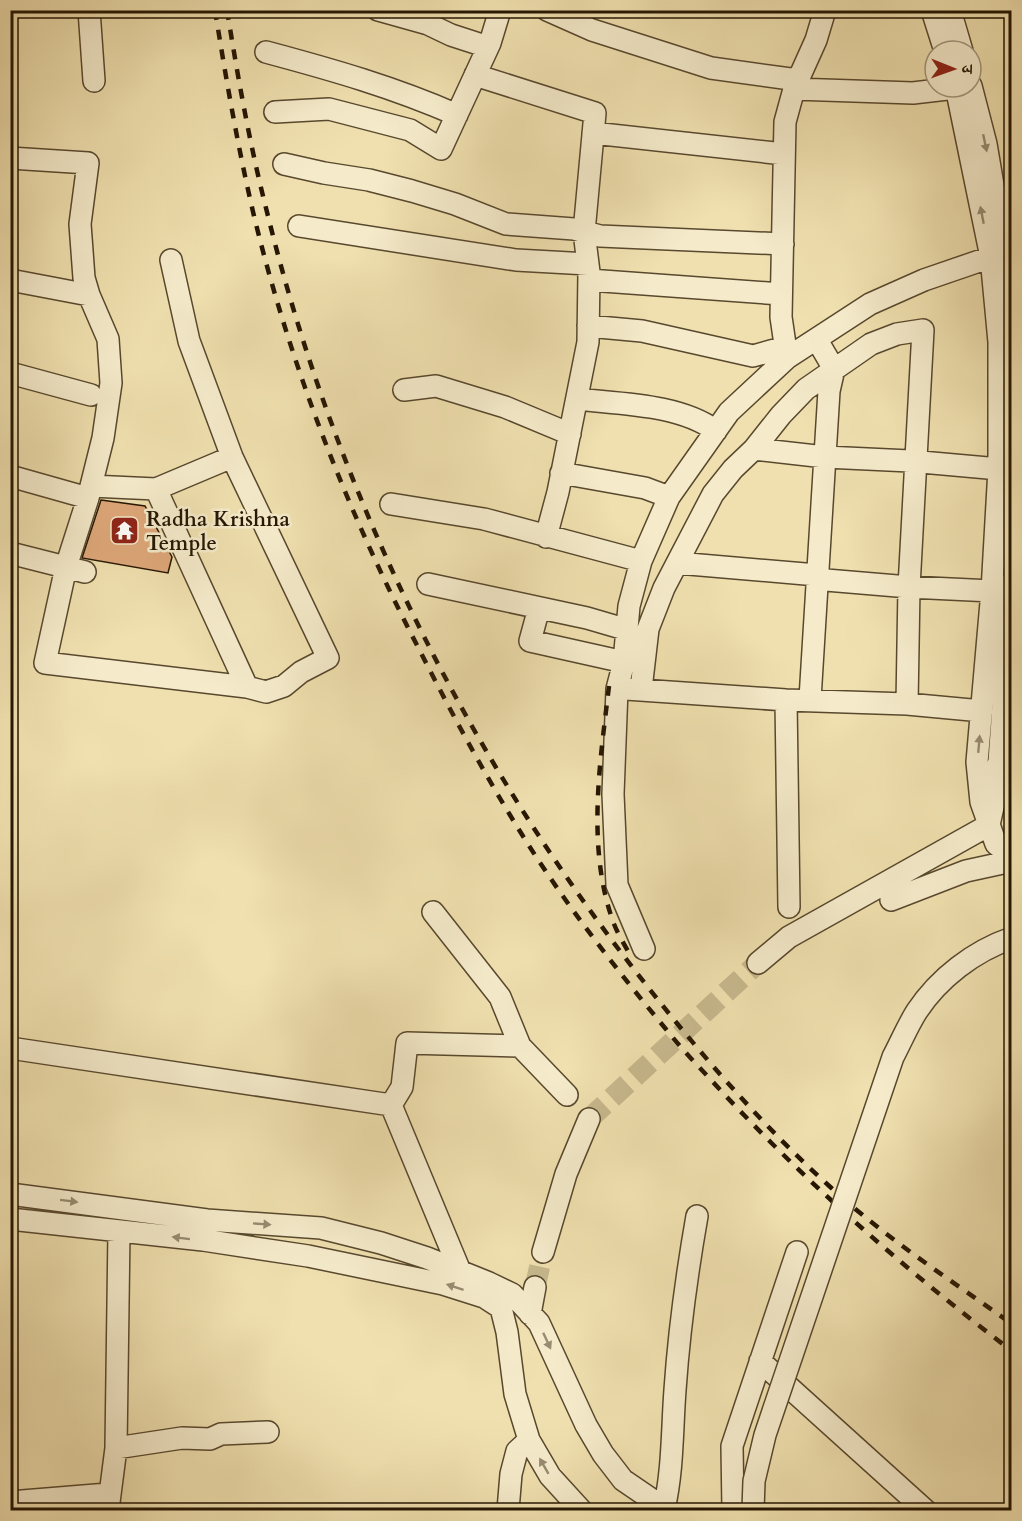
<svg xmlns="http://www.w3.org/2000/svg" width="1022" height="1521" font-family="Cardo,'Noto Serif Devanagari',serif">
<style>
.building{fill:#dea779;stroke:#251603;stroke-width:1.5}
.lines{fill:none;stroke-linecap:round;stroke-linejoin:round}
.minor-tunnel{stroke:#c7b88d;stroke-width:21;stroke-dasharray:21 10;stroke-linecap:butt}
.minor-casing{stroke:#58482e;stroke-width:24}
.minor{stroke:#f5ebcb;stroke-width:21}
.rail{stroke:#251603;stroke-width:4.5;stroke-dasharray:10 10;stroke-linecap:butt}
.minor-bridge-casing{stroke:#58482e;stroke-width:24;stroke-linecap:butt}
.minor-bridge{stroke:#f5ebcb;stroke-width:21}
.oneway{fill:#978b71}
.labels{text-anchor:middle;stroke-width:5;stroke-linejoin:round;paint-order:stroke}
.poi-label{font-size:21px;font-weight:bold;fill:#251603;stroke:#f5ebcb;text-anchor:start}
</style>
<rect width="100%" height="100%" fill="#f0e0af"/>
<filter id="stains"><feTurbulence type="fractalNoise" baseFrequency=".00333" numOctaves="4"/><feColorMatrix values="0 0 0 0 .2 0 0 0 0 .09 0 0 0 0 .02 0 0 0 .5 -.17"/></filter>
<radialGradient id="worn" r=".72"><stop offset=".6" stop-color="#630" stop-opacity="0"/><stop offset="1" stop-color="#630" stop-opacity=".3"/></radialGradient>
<path class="building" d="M101,500L145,506L172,557L168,573L82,558Z"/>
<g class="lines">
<path class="minor-tunnel" d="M589,1119L758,963
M535,1287L543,1252"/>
<defs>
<path id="minor" d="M89,10L94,81
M378,10L428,24L451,35L488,47
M547,10L592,30L711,68L798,80
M932,10L945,51
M950,10L962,51
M266,52C333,70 393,87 457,115
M475,75L595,113L584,232L589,272L588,342L558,492L546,537
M971,86L986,144L1012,297
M956,87L991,257L999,342V469L992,591L977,762L981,802L996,844L1012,856
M794,89L913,93L956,88
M275,112L329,109L410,130L441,149L490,43L500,10
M593,133L784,154
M10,158L88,163L80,224L84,278L89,295L108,339L111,383L103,438L88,498L66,567L45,663L247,687L156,489L91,486
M284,164L324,173L369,180L412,191L455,204L506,224L574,229L600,236L783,244
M299,226L516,260L588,264
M171,260L189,341L232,457L328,658L301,672L284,686L266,692L247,687
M10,280L89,295
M589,280L781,294
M588,326L642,331L753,356L785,347
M787,358L781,317L785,122L794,89L816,40L825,10
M10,373L91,395
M404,390L436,386L505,407L570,434
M577,399C620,404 680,404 716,431
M754,449L825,457L910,461L999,469
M561,473L645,488L669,497
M10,476L88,498
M156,489L232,457
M391,504L484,519L641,561
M10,553L85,572
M677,563L817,575L826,580L909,587L992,591
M428,584L587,618L628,630
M539,608L530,641L624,662
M626,689L786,700L907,704L982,711
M641,689L648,629L664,588L713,494L733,469L754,449L781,415L806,389L871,344L897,334L923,330L909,587L907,704
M810,699L829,391L834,369L817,340
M786,700L789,907
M987,790L999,762L1012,582
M891,900L966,871L1012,861
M433,912L500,997L520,1046L567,1095
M644,949L617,885L613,794L617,689L624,662L629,606L641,561L669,497L729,412L787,358L870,304L924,280L991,257L1012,253
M758,963L789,937L989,825C993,808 996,783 1012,773
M10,1048L391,1105
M10,1194L207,1220L321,1228L381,1243L427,1258L489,1283L512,1294L539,1323L586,1425L603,1454L623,1480L667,1510
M10,1219L203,1240L308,1256L443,1284L484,1297L501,1308L507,1332L515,1394L529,1440L550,1476L581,1510
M543,1252L566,1174L589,1119
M460,1271L391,1105L402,1087L407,1043L520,1046
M530,1314L535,1287
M760,1361L925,1510
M116,1448L182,1438L210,1439L221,1434L268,1432
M10,1502L108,1494
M664,1509C673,1470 672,1430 675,1390C679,1332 687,1273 697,1216
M108,1510L116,1448L119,1231
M508,1510L511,1474L517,1451L529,1440
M733,1510L732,1446L797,1252"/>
</defs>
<use href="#minor" class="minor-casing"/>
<use href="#minor" class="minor"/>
<path class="rail" d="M215,10C226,79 238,148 254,216C291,368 348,513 420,651C453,716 487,779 526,841C567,906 616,969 665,1028C683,1051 704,1072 724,1094C812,1188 909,1273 1012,1351
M227,10C238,78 250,146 267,212C334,486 461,746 633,968C698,1052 767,1132 846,1201C898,1246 956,1284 1012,1324
M609,686C600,763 586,849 614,924C618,934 624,944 629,953"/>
<defs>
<path id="minor-bridge" d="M753,1510L754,1481L765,1435L893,1057C901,1042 908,1025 917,1011C939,978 974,951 1012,938"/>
</defs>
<use href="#minor-bridge" class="minor-bridge-casing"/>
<use href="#minor-bridge" class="minor-bridge"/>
</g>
<defs><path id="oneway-solid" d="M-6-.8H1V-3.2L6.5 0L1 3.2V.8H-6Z" transform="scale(1.5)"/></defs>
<g class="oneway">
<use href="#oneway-solid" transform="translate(985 143) rotate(78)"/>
<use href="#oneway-solid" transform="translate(982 215) rotate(-101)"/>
<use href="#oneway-solid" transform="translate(979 744) rotate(-85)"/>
<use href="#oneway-solid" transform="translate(69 1201) rotate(7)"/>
<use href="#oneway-solid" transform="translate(262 1224) rotate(4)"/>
<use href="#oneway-solid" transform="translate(181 1238) rotate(-173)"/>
<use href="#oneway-solid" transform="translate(455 1287) rotate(-162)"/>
<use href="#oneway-solid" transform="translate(547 1341) rotate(65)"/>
<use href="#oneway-solid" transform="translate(544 1466) rotate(-120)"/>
</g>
<defs>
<symbol id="temple-square" viewBox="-11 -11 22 22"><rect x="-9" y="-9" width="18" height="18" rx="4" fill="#8f2418" stroke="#f5ebcb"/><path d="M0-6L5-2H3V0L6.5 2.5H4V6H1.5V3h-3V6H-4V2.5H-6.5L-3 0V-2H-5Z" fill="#fff"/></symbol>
</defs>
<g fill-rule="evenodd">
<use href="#temple-square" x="108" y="514" width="33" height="33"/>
</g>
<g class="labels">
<g class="poi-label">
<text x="146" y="526">Radha Krishna<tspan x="146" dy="24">Temple</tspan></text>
</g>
</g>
<rect width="1022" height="1521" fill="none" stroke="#f0e0af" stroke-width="36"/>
<rect x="12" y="12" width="998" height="1497" fill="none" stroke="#251603" stroke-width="3"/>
<rect x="18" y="18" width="986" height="1485" fill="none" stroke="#251603" stroke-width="1.5"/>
<g transform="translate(953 69) rotate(91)"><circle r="28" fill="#f5ebcb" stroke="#a2967b" stroke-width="1.5"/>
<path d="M0-4.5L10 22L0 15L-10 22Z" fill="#8f2418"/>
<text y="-9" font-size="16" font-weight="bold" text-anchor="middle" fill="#251603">उ</text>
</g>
<rect width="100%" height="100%" filter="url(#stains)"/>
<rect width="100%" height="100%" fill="url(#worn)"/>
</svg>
